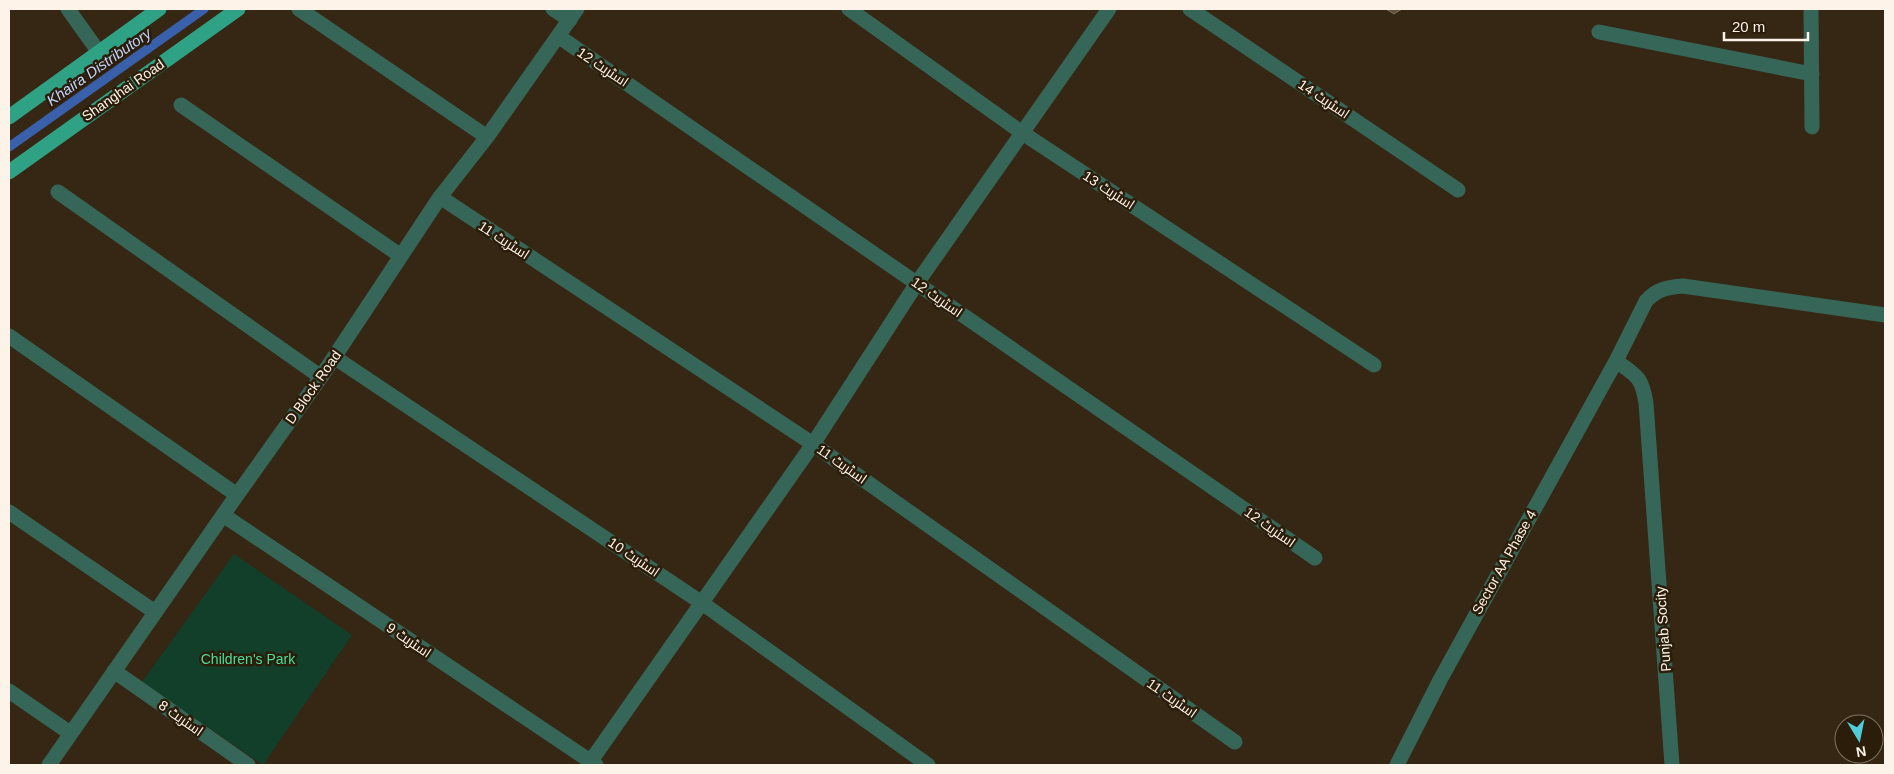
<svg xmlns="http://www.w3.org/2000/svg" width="1894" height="774" font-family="Arial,Cairo,sans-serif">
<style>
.green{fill:#113f2a}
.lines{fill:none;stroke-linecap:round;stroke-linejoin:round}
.stream{stroke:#3960ab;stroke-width:9}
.building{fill:#62513d;stroke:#806e5a}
.minor{stroke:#366658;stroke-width:15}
.major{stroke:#2fa286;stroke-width:15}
.labels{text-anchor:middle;stroke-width:5;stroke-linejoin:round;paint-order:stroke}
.street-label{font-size:14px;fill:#fef3e8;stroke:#2b1d0a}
.park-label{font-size:14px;fill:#48de9b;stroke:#2b1d0a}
.water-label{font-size:15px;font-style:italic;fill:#bdd4fe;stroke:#2b1d0a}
</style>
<rect width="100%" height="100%" fill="#362614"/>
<path class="green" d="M234,554L352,635L263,765L142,682Z"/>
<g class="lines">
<path class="stream" d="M9,147L204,9"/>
</g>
<path class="building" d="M1386,9H1402L1394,14Z"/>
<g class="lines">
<path class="minor" d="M68,9L98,51
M299,9L487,137
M553,9L570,20
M849,9L1021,132L1374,365
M1190,9L1458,190
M1811,9L1812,127
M1599,32L1812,74
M558,36L1315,558
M181,105L401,256
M58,192L321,377
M440,197L813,444L1235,742
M9,336L237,495
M334,357L702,603L928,765
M1616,361C1636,375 1642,377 1646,403L1672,765
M9,512L155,612
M223,515L596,765
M114,671L248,765
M9,691L70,733
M49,765L237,495L321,377L440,197L487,137L577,9
M588,765L813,444L917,283L1109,9
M1397,765L1440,680L1616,361L1646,301C1657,289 1668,287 1683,286L1885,315"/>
<path class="major" d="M9,117L159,9
M9,172L238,9"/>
</g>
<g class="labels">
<g class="street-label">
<text transform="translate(603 67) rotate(34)" y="5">اسٹریٹ 12</text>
<text transform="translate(123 90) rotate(-35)" y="5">Shanghai Road</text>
<text transform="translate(1324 99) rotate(34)" y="5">اسٹریٹ 14</text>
<text transform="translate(1109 190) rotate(33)" y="5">اسٹریٹ 13</text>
<text transform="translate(504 240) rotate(33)" y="5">اسٹریٹ 11</text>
<text transform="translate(937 297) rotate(35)" y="5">اسٹریٹ 12</text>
<text transform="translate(313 387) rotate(-55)" y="5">D Block Road</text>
<text transform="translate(842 464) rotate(35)" y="5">اسٹریٹ 11</text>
<text transform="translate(1270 527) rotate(35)" y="5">اسٹریٹ 12</text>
<text transform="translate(634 557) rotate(34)" y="5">اسٹریٹ 10</text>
<text transform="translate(1504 562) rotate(-61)" y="5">Sector AA Phase 4</text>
<text transform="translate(1663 629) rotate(-94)" y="5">Punjab Socity</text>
<text transform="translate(409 640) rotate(34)" y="5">اسٹریٹ 9</text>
<text transform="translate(1172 698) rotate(35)" y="5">اسٹریٹ 11</text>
<text transform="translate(181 718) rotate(35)" y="5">اسٹریٹ 8</text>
</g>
<g class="park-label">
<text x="248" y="664">Children's Park</text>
</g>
<g class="water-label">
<text transform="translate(99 67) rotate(-35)" y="5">Khaira Distributory</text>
</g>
</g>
<rect width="1894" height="774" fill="none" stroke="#fef3e8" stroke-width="20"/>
<g transform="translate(1859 739) rotate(170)"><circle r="24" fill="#2b1d0a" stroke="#7f7363"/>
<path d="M0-4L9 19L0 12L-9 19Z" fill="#52cbd9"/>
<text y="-8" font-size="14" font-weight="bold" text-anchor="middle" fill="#fef3e8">N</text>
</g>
<path d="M1724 32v8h84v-8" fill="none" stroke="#fef3e8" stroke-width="2.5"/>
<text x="1732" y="32" font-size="15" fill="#fef3e8" stroke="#2b1d0a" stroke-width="4" paint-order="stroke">20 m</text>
</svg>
